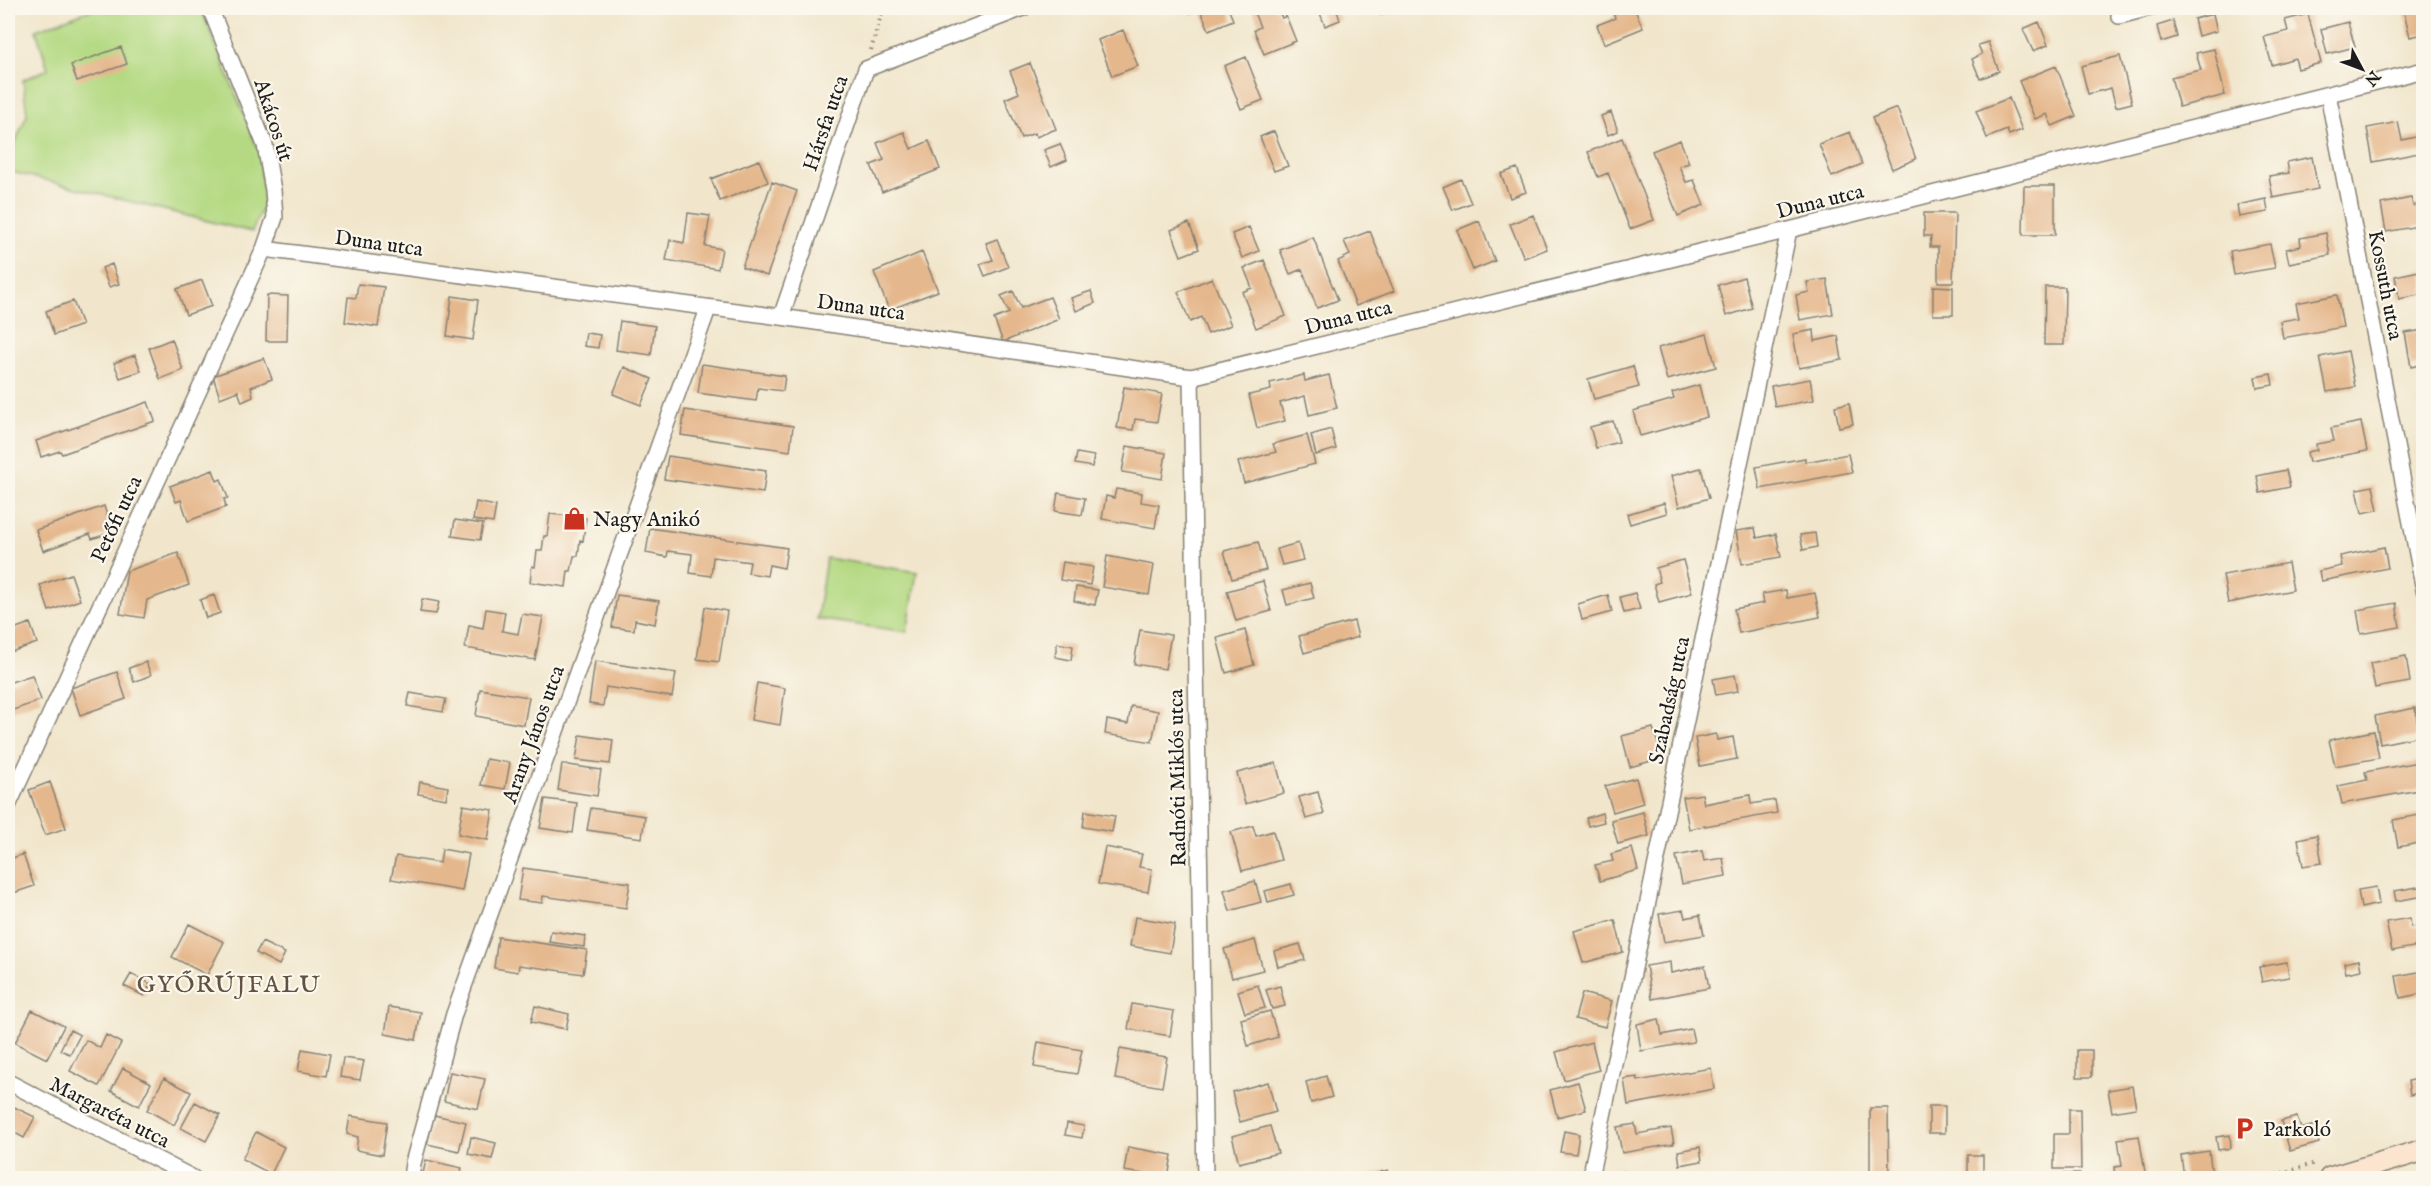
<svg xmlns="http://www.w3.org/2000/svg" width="2431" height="1186" font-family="'IM FELL English',serif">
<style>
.green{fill:#b4d982;stroke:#687a4f;stroke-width:1.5}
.building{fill:#e5b78c}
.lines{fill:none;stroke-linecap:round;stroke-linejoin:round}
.minor-casing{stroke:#868174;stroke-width:18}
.secondary-casing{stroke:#868174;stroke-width:24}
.path{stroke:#868174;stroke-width:4;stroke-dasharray:1.5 4.5;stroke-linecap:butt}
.minor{stroke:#fff;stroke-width:15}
.secondary{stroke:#fbe5cf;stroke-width:21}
.labels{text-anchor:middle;stroke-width:4.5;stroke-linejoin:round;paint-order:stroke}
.street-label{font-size:21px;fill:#1c1c1c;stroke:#fbf7ec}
.poi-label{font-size:21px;fill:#1c1c1c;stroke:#fbf7ec;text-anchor:start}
.quarter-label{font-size:24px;letter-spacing:1.5px;fill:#625243;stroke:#fbf7ec}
</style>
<rect width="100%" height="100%" fill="#fbf7ec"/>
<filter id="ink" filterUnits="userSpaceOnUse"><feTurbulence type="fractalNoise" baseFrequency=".0167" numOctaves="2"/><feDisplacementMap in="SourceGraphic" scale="12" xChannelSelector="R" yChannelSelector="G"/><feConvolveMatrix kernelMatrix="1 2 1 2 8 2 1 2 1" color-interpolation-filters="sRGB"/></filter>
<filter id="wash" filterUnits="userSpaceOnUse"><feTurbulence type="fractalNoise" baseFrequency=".008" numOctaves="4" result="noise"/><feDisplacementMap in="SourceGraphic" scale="24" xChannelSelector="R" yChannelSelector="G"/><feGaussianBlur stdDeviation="1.35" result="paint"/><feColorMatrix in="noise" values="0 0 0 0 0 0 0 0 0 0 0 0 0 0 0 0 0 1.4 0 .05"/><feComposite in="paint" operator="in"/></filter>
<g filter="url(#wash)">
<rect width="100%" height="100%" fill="#f1e6cc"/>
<path class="green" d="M96,8H201L259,152L264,203L252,232L8,171V159L27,115L23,80L48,69L36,30Z
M826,558L917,572L907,632L817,619Z"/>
<g id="blocks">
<path class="building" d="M1188,8H1228L1233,20L1209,30L1200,9L1190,13Z
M1252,8H1277L1282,18L1286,16L1296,41L1264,54L1254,30L1260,27Z
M1318,8H1336L1340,20L1325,26Z
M1378,8H1395L1396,9L1381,15Z
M1611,8H1634L1643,28L1604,44L1597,25L1615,18Z
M2403,8H2424V34L2410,37Z
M2213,14L2217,31L2198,36L2194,19Z
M2308,14L2321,63L2298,69L2295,58L2272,65L2264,37L2288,31L2285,20Z
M2173,21L2177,37L2161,42L2157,26Z
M2039,22L2048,45L2033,51L2023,29Z
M2348,22L2355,47L2327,54L2321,29Z
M1123,30L1138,66L1112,76L1098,40Z
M1988,42L1999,71L1980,79L1972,59L1982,54L1978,45Z
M121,47L127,64L77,81L71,65Z
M2214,49L2225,95L2179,107L2171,77L2201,70L2196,53Z
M2120,56L2132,103L2116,107L2111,88L2088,94L2081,66Z
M1246,57L1263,100L1241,109L1224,66Z
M1030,63L1056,129L1036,137L1035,133L1021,138L1005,99L1019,93L1010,71Z
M2056,66L2076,116L2052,126L2047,114L2035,119L2019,81Z
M2009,98L2022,130L2009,135L2007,130L1987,138L1976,111Z
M1897,108L1916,159L1892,169L1872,118Z
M1611,112L1618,131L1608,135L1601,116Z
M2398,122L2402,140L2424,135V152L2373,162L2367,128Z
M1274,131L1288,166L1274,171L1260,137Z
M904,132L911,149L929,141L940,169L882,192L871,165L884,160L877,143Z
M1850,132L1862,164L1832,177L1819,144Z
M1622,138L1654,220L1630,229L1608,173L1598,177L1588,152Z
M1680,140L1689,163L1679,166L1686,182L1694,180L1704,205L1678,216L1652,151Z
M1060,144L1067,160L1051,167L1044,150Z
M2312,157L2318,189L2273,198L2269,176L2289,173L2287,162Z
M759,160L768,182L720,201L711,179Z
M1517,168L1526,192L1510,198L1501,174Z
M1461,179L1471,203L1453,210L1443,187Z
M772,182L797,191L767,276L742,267Z
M2024,186H2055V235H2023Z
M2411,198L2413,206L2424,204V225L2386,232L2381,204Z
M2266,199L2268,212L2239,217L2237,205Z
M688,213L710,216L705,246L722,249L718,269L666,260L670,240L684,243Z
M1924,213H1955L1953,282H1938V247H1930L1931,236H1924Z
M1533,215L1547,249L1524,258L1510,224Z
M1479,221L1495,261L1473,270L1457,230Z
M1189,223L1199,249L1181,256L1171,230Z
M1249,227L1259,251L1242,258L1232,234Z
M1370,231L1394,291L1356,306L1338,261L1350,255L1344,241Z
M2326,233L2330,255L2289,263L2286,249L2301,246L2300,238Z
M1313,237L1338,300L1317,308L1302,269L1290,274L1280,250Z
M997,239L1008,267L985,276L980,264L993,260L986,243Z
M2270,244L2275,268L2234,275L2230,251Z
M922,252L938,291L889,310L874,272Z
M1264,260L1286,316L1256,328L1242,292L1252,288L1244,268Z
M112,264L119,284L109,287L102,268Z
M2424,270V294L2399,299L2395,276Z
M1744,277L1752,308L1726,316L1718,285Z
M1212,278L1231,325L1208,334L1201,317L1190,322L1178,292Z
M1827,279L1833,314L1800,320L1796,295L1809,292L1807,282Z
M202,280L212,306L186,315L177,289Z
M358,284L384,287L378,327L345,322L348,297L356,298Z
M1933,286L1953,287V315H1933Z
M2045,287H2065L2064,345H2044Z
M1013,291L1021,308L1050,297L1059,319L1003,342L994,319L1009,313L1001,296Z
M1091,291L1095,303L1076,311L1071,298Z
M267,295L288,296L287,341H266Z
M2337,295L2343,327L2283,338L2280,321L2299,318L2296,303Z
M452,296L478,300L473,340L447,336Z
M73,301L82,325L54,335L46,311Z
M620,321L655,326L651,355L616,350Z
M1814,330L1815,341L1838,336L1842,360L1799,368L1793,334Z
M2424,330V364L2411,367L2405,333Z
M586,333L600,335L598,348L584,346Z
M1707,334L1716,367L1667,380L1658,348Z
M172,339L183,370L160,379L149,348Z
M2348,351L2355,387L2327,392L2320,357Z
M135,355L141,371L120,378L114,363Z
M264,358L272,379L251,387L253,397L242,402L238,391L220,398L213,376Z
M702,364L785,376L783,391L758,388L756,401L698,393Z
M1633,366L1639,387L1594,399L1588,379Z
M624,367L652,379L641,405L613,394Z
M2271,374L2273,385L2257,388L2255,377Z
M1304,375L1305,381L1329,375L1337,408L1309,415L1305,396L1280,403L1285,421L1257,428L1249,395L1271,390L1270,383Z
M1810,379L1814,400L1775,407L1771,386Z
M1699,385L1707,417L1640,436L1633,411L1674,399L1672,393Z
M1124,387L1162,394L1157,422L1135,419L1133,430L1117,428Z
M2424,400V421H2422L2419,401Z
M148,402L155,421L62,454L60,451L41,457L36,441Z
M1849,403L1853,424L1839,427L1835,406Z
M685,410L793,426L790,451L681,435Z
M1613,421L1619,442L1596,448L1590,427Z
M2361,422L2367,451L2309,462L2307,452L2317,450L2316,444L2334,441L2331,428Z
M1331,429L1336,449L1316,455L1311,435Z
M1307,435L1315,464L1244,483L1238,462L1276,452L1273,444Z
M1127,446L1166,453L1162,479L1122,472Z
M1077,453L1094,456L1092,467L1075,464Z
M1848,454L1852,472L1760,489L1756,467L1805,458V462Z
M668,456L766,471L763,493L664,479Z
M1701,468L1709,498L1679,507L1671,476Z
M213,470L217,481L221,479L228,498L224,499L226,507L188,521L181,500L176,502L170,486Z
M2286,470L2290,487L2260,493L2257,476Z
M2373,486L2378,510L2362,513L2357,489Z
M1116,489L1142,493L1141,502L1159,505L1155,528L1102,519L1106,496L1114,498Z
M1058,493L1085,498L1082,515L1055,511Z
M476,502L496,506L493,523L473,520Z
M1664,503L1667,513L1630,524L1627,514Z
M104,506L112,532L92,539L90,534L43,551L36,530Z
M550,514L586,518L583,541L580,540L578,556H574L571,571H568L566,587L530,582L532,566L535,567L537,551H542L544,536H547Z
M455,520L483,524L480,540L452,536Z
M650,528L787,548L784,568L769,565L767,576L748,573L750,562L713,557L711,576L690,573L692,554L668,551L667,557L646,553Z
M1755,528L1757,538L1776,534L1781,557L1742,564L1736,531Z
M1815,533L1817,547L1803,550L1800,535Z
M1258,542L1266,570L1232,579L1224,551Z
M1298,543L1303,560L1282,565L1277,549Z
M2384,547L2388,568L2321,581L2319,571L2342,566L2340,556Z
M178,553L189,585L147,600L144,618L120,614L127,571Z
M1107,556L1154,565L1149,595L1102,587Z
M1683,560L1692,593L1659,602L1654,584L1660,582L1656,568Z
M1063,562L1093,567L1090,585L1060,580Z
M2288,563L2293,590L2228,603L2223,575Z
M71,574L80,600L49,611L40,585Z
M1263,581L1271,611L1236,621L1227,591Z
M1310,583L1314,598L1287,605L1283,590Z
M1076,587L1098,590L1095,605L1074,601Z
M1786,590L1787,598L1815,593L1820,617L1739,633L1734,609L1764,603L1762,594Z
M1635,593L1640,609L1624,613L1620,597Z
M214,595L220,613L206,618L200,600Z
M617,595L659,601L655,624L635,620L634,630L612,627Z
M1608,595L1612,612L1582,620L1578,604Z
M422,599L439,602L436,614L420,612Z
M2396,603L2400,627L2361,634L2357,610Z
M705,607L727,611L719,662L697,659Z
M486,609L505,612L502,631L518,634L522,614L543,617L535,660L465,648L469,625L483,628Z
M1354,621L1358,637L1304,653L1299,636Z
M30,623L37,643L8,653V631Z
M1140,630L1171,635L1165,669L1134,664Z
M1245,630L1254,665L1226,673L1217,638Z
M1057,643L1073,646L1071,660L1055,657Z
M2406,656L2410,682L2375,688L2370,663Z
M595,661L676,673L672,697L606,687L603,706L589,704Z
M146,662L151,675L134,682L129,668Z
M117,672L126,699L80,715L71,688Z
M32,675L41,700L8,712V683Z
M1735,675L1738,691L1716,695L1713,679Z
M757,683L785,688L780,725L751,720Z
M480,689L529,697L524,725L476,716Z
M410,693L446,699L443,712L407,706Z
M1131,706L1158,711L1152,742L1105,734L1107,720L1128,724Z
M2415,708L2420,736L2380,744L2375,716Z
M1653,728L1662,758L1630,767L1622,736Z
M2374,731L2379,758L2335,766L2329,740Z
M1716,734L1717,740L1733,737L1737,759L1700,766L1695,738Z
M580,735L613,740L610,764L576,760Z
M486,759L510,763L505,789L481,785Z
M2424,761V789L2342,804L2338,786L2367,780L2365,772Z
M1276,763L1284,793L1245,804L1237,773Z
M562,764L601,770L597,796L558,790Z
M1636,778L1643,803L1613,812L1605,786Z
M50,782L66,828L45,835L29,790Z
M420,782L448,787L446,799L418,794Z
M1318,792L1324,814L1306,819L1299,797Z
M1702,794L1704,804L1750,795L1751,804L1775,800L1777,813L1689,829L1683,797Z
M545,799L577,803L573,833L540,828Z
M463,805L493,810L488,840L458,834Z
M591,808L645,816L642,838L587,830Z
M1085,811L1115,816L1112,832L1083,827Z
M1643,812L1649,836L1618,844L1611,820Z
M1602,813L1604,822L1588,826L1586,818Z
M2424,814V842L2398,847L2393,820Z
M1253,826L1256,836L1273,831L1281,860L1242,871L1231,832Z
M2317,835L2322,863L2303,866L2298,839Z
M1105,847L1142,854L1139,867L1152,869L1148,892L1098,884Z
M1632,848L1638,870L1600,881L1595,865L1613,861L1611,854Z
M442,849L469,854L462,891L391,879L396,856L440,863Z
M1702,851L1704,861L1723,858L1726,876L1682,884L1676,856Z
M23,854L34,886L8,895V860Z
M523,868L630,883L626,908L543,896L542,903L518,900Z
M1255,881L1261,902L1230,911L1224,890Z
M1291,884L1294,895L1268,902L1265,891Z
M2424,886V896L2396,901L2394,891Z
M2376,887L2379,904L2361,908L2358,890Z
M1683,910L1685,918L1700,915L1704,935L1664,942L1659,914Z
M1135,917L1175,924L1170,953L1130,946Z
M2410,918L2411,927L2424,925V945L2392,951L2386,922Z
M1615,920L1623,952L1583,963L1574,931Z
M189,924L224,942L207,975L172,957Z
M551,931L585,936L584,947L549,942Z
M498,937L587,950L583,974L519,965L518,972L494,968Z
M1255,940L1263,970L1232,978L1224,949Z
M262,942L285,953L279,965L256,953Z
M1300,944L1305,960L1278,967L1274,951Z
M2359,960L2361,970L2346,973L2344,963Z
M1670,962L1671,973L1705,966L1709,988L1652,999L1646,966Z
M2287,962L2289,977L2262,982L2259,967Z
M2424,971V993L2400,998L2396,976Z
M131,974L151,984L144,996L124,986Z
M1258,985L1265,1008L1245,1013L1238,991Z
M1280,986L1285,1006L1272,1009L1266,990Z
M1582,993L1612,1001L1605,1027L1575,1019Z
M1132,1004L1174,1011L1170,1036L1128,1029Z
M535,1006L569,1014L566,1029L531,1022Z
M389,1007L421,1012L416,1040L385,1034Z
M32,1010L64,1026L47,1059L15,1043Z
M1270,1011L1278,1037L1248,1046L1241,1019Z
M1659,1019L1662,1035L1691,1029L1694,1042L1641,1051L1637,1024Z
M70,1030L80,1035L70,1054L60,1050Z
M106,1035L121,1043L99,1086L70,1071L86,1040L100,1048Z
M1038,1042L1082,1050L1077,1074L1034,1067Z
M1592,1042L1599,1070L1564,1080L1556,1052Z
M302,1049L330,1054L326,1076L298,1071Z
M1120,1049L1167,1057L1162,1087L1115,1079Z
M2077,1050H2092V1077H2077Z
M343,1058L364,1061L360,1080L340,1077Z
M123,1068L151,1083L139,1106L111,1091Z
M1711,1068L1714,1089L1628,1105L1624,1079L1637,1077L1638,1081Z
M450,1072L485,1079L478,1109L444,1101Z
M1326,1076L1332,1097L1311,1103L1306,1082Z
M164,1078L191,1092L174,1125L147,1110Z
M2424,1078V1092L2410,1095L2408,1081Z
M1268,1082L1276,1112L1240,1122L1232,1092Z
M1578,1082L1586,1110L1557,1117L1550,1090Z
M2132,1086L2136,1108L2112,1112L2108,1090Z
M195,1102L220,1115L206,1141L181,1128Z
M10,1105L35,1117L24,1138L8,1129V1109Z
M1929,1106H1945V1133H1929Z
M1870,1108H1888L1889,1178H1870Z
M2069,1109H2080L2081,1169H2054V1134H2069Z
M434,1115L466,1122L459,1151L427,1144Z
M350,1116L387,1122L382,1155L356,1150L358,1137L347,1134Z
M2297,1117L2301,1129L2315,1125L2319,1143L2290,1151L2281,1121Z
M1067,1123L1084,1126L1082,1138L1065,1135Z
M1635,1124L1637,1134L1671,1128L1674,1144L1622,1153L1617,1127Z
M1270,1126L1278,1153L1239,1163L1232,1136Z
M1564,1131L1579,1134L1576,1154L1560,1152Z
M256,1132L284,1147L271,1174L242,1159Z
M2230,1135L2231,1148L2218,1150L2216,1137Z
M2139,1136L2146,1178H2115L2114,1167L2122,1166L2118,1139Z
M471,1137L496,1143L492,1159L468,1154Z
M1128,1147L1172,1155L1168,1178L1124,1171Z
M1700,1147L1702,1161L1680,1165L1678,1151Z
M2209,1151L2212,1175L2184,1178L2181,1155Z
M1968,1155H1983V1178H1968Z
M426,1160L462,1168L459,1178H422Z
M1388,1170L1390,1178H1361Z
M1624,1171L1626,1178H1607L1606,1174Z
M2045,1174H2081V1178H2045Z"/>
</g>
</g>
<g filter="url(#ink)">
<use href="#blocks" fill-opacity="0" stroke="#868174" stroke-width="1.5"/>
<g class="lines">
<defs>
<path id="minor" d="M2119,16L2150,8
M2328,94L2424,590
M264,249L781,317L1191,377L1789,230L2424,70
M781,317L866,69L1023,8
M1191,377L1205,1178
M8,806L264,249L275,217L273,190L265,145L210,8
M8,1082L193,1178
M411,1178L413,1163L454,1014L708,309
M1590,1178L1789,230"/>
<path id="secondary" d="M2330,1178L2424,1150"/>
</defs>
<use href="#minor" class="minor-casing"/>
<use href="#secondary" class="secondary-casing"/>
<path class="path" d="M871,50L883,8
M2265,1178L2316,1163"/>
<use href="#minor" class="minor"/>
<use href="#secondary" class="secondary"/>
</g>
</g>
<defs>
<symbol id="shop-bare" viewBox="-9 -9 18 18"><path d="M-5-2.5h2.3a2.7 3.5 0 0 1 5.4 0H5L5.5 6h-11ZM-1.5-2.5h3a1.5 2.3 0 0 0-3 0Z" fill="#c8321e" stroke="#fbf7ec" stroke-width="2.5" paint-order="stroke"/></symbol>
<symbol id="parking-bare" viewBox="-9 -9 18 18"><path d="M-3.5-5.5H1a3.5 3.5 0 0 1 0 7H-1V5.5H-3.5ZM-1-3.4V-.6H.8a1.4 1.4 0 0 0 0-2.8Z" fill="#c8321e" stroke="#fbf7ec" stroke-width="2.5" paint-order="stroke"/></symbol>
</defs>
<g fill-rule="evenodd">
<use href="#shop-bare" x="558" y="502" width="33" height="33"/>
<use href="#parking-bare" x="2228" y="1112" width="33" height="33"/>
</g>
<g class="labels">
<g class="street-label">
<text transform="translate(274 120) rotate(72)" y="7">Akácos út</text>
<text transform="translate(825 123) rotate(-71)" y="7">Hársfa utca</text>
<text transform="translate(1820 201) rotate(-14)" y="7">Duna utca</text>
<text transform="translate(379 243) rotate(8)" y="7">Duna utca</text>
<text transform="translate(2386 285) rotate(79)" y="7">Kossuth utca</text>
<text transform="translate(861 307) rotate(8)" y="7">Duna utca</text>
<text transform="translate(1348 317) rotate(-14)" y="7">Duna utca</text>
<text transform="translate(116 519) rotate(-65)" y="7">Petőfi utca</text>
<text transform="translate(1669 700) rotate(-78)" y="7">Szabadság utca</text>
<text transform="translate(533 734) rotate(-70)" y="7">Arany János utca</text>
<text transform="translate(1177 778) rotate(-91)" y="7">Radnóti Miklós utca</text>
<text transform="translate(110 1112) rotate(27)" y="7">Margaréta utca</text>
</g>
<g class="poi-label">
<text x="593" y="526">Nagy Anikó</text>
<text x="2263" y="1136">Parkoló</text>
</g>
<g class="quarter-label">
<text x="229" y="992">GYŐRÚJFALU</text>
</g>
</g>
<rect width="2431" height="1186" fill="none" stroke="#fbf7ec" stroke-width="30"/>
<g transform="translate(2362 69) rotate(131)" stroke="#fbf7ec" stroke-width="4.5" paint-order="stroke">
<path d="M0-4.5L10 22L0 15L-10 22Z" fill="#1c1c1c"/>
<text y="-9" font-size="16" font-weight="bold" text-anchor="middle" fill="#1c1c1c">N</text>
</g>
</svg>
